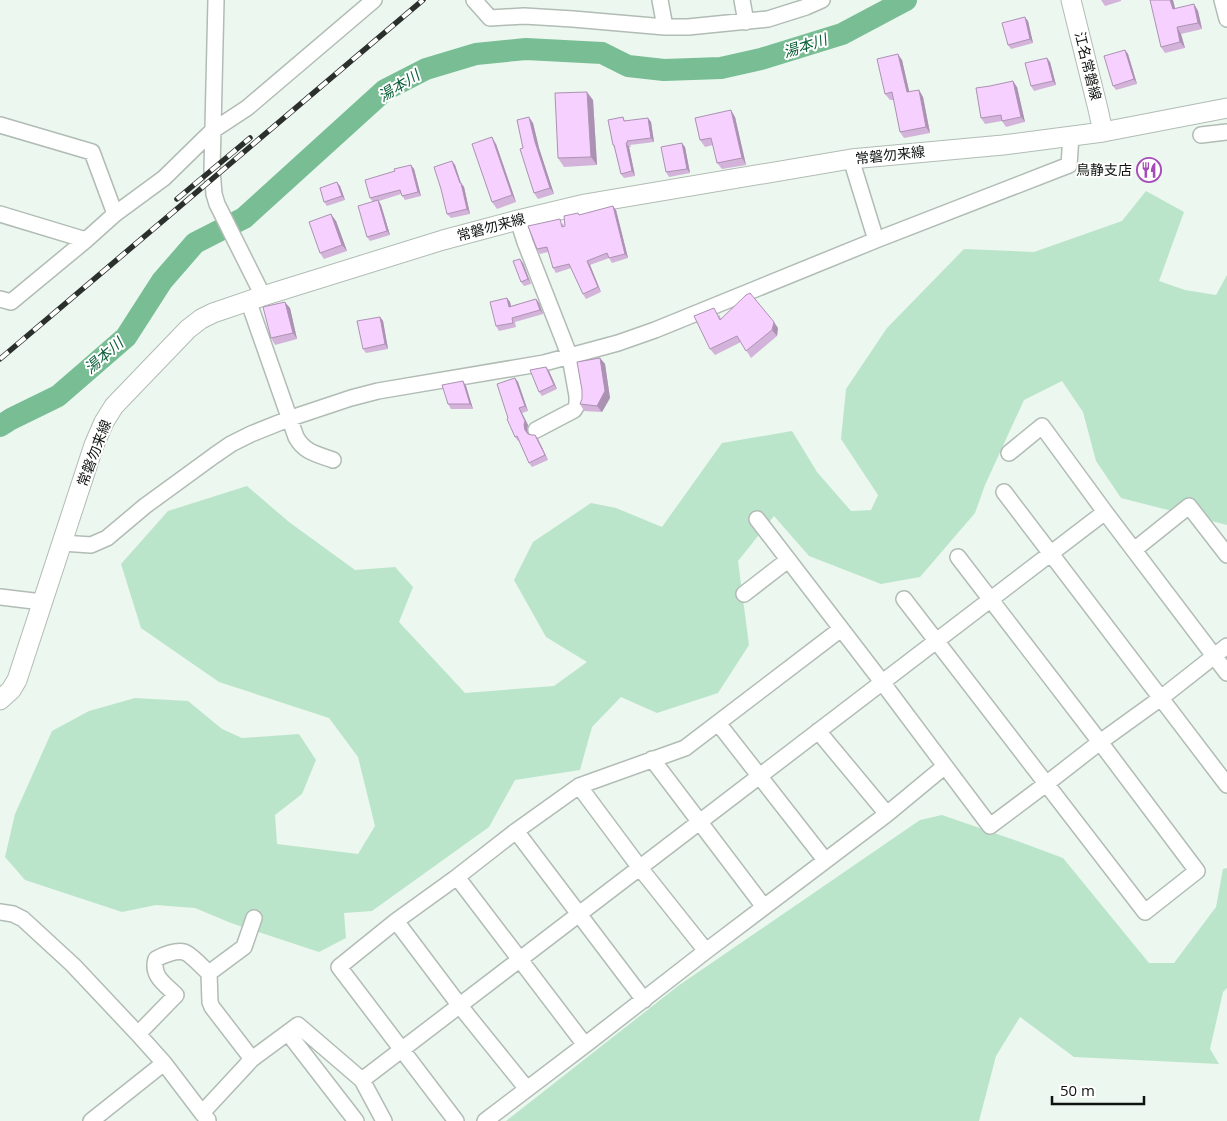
<svg xmlns="http://www.w3.org/2000/svg" width="1227" height="1121" font-family="'Open Sans','Noto Sans JP',sans-serif">
<style>
.green{fill:#bbe5ca}
.lines{fill:none;stroke-linecap:round;stroke-linejoin:round}
.river{stroke:#78bd93;stroke-width:22}
.minor-casing{stroke:#b1bcb5;stroke-width:18}
.major-casing{stroke:#b1bcb5;stroke-width:21}
.minor{stroke:#fff;stroke-width:15}
.major{stroke:#fff;stroke-width:19}
.rail-casing{stroke:#2b302c;stroke-width:5.5}
.rail{stroke:#fff;stroke-width:4;stroke-dasharray:11;stroke-linecap:butt}
.wall{fill:#d4b3da}
.shaded-wall{fill:#ac92b2}
.building{fill:#f6d0fe;stroke:#ac92b2}
.labels{text-anchor:middle;stroke-width:4;stroke-linejoin:round;paint-order:stroke}
.street-label{font-size:14px;fill:#0f1310;stroke:#fff}
.poi-label{font-size:14px;fill:#0f1310;stroke:#fff;text-anchor:end}
.water-label{font-size:15px;font-style:italic;fill:#0d603a;stroke:#fff}
</style>
<rect width="100%" height="100%" fill="#ebf7ef"/>
<path class="green" d="M1146,191L1184,212L1159,281L1185,290L1216,295L1227,275V525L1121,498L1096,461L1083,412L1062,381L1024,400L985,485L975,513L920,577L881,584L809,556L774,516L738,561L749,645L718,693L657,713L621,697L592,727L580,770L515,780L489,827L372,911L344,913L346,938L319,952L231,923L195,908L156,905L122,912L25,880L5,857L15,814L52,731L89,711L135,698L188,701L222,729L242,738L299,734L316,760L302,794L275,815L277,844L358,854L375,826L358,757L329,718L219,682L141,628L121,564L168,511L247,486L289,522L355,570L395,567L413,587L399,622L465,693L554,686L587,662L546,637L514,580L533,542L591,503L616,508L662,527L722,443L792,431L817,472L851,511L871,510L878,495L841,439L846,389L887,328L964,249L1034,252L1122,221Z
M942,815L1020,842L1063,858L1149,963H1174L1216,907L1223,869L1227,868V988L1223,992L1210,1049L1219,1064L1074,1057L1020,1017L996,1056L979,1121H506L678,986L920,820Z"/>
<g class="lines">
<path class="river" d="M0,426L11,419L58,396L126,337L162,281L195,243L244,218L385,90L426,69L476,54L526,49L602,53L628,66L664,70L721,68L761,59L842,34L906,0"/>
<defs>
<path id="minor" d="M216,0L212,170L214,194L217,204L263,296
M474,0L490,18L524,16L573,19L665,27H688L768,19L806,7L822,0
M660,0L665,27
M742,0L746,22
M1222,0L1227,19
M0,125L92,152L115,214
M1201,135L1227,132
M851,159L876,240
M0,214L86,240
M518,220L525,242L570,357L577,396V405L574,410L536,430
M0,299L11,302L86,240L115,214L164,178L212,131L247,108L374,0
M248,300L296,437C305,453 317,454 333,460
M1009,453L1042,426L1105,512L1227,673
M1004,492L1227,785
M757,519L882,682L990,826L1046,784L1100,742L1161,698L1227,646
M62,543L91,545L107,538L145,506L215,455L231,444L251,434L291,418L351,398L378,391L544,363L618,343L655,330L876,240L1069,165L1071,136
M1134,550L1189,506L1227,555
M744,594L788,560
M0,597L42,602
M904,599L1145,912L1197,871L1100,742L958,557
M718,723L825,860
M818,731L887,814
M652,759L764,907
M579,786L640,868L706,951
M516,831L644,1000
M457,877L585,1045
M0,912L13,914L23,919L73,965L138,1034L164,1063L202,1113
M396,921L460,1006L527,1089
M288,1033L356,1121
M138,1034L176,995C165,984 151,976 156,959C163,955 176,950 184,952C191,954 203,968 209,973
M252,1059L212,1007L210,1002L209,973L244,947L254,918
M362,1080L1105,512
M208,1120L202,1113L252,1059L298,1025L362,1080L384,1121
M91,1121L164,1063
M456,1121L339,967L396,921L457,877L516,831L579,786L685,748L841,629
M485,1121L585,1045L706,951L887,814L945,766"/>
<path id="major" d="M1071,0L1098,109L1103,132
M0,700L11,690L17,680L94,445L104,422L114,406L188,329L201,319L213,313L263,296L443,240L518,220L585,204L851,159L1003,145L1103,132L1227,108"/>
</defs>
<use href="#minor" class="minor-casing"/>
<use href="#major" class="major-casing"/>
<use href="#minor" class="minor"/>
<use href="#major" class="major"/>
<defs>
<path id="rail" d="M177,199L250,138
M0,359L423,0"/>
</defs>
<use href="#rail" class="rail-casing"/>
<use href="#rail" class="rail"/>
</g>
<path class="wall" d="M1101,0H1121V1L1105,6Z
M1194,4L1198,11L1202,29L1181,34L1185,48L1165,53L1161,47L1175,9Z
M1028,21L1033,43L1011,49L1008,45Z
M1125,50L1128,54L1137,84L1116,90L1113,86Z
M1047,58L1050,62L1056,85L1034,91L1031,86Z
M902,60L909,92L919,90L923,97L930,133L904,138L900,132L894,100H890L885,94Z
M1017,87L1025,122L1006,127L1002,121L985,124L981,118Z
M593,100L597,165L564,167L558,158Z
M623,117L625,121L648,118L651,122L654,142L630,145L631,147H629L635,176L624,178L621,174L615,149L613,145Z
M735,117L746,165L722,169L717,163L713,145L705,147L700,140Z
M533,123L539,148L554,194L538,199L534,193L523,148Z
M496,144L516,202L497,209L492,202Z
M685,147L690,173L669,177L666,172Z
M452,161L455,165L461,183L464,187L470,214L451,218L447,214Z
M414,169L421,196L405,200L401,194L379,201L381,205L390,235L370,241L367,237L373,202L370,198Z
M340,186L345,200L327,206L324,202Z
M616,210L628,258L612,263L609,258L590,265L601,292L586,299L583,294L571,268L556,273L553,268L548,252L540,254L537,249L563,223L564,227L578,213L579,215Z
M336,221L347,251L324,259L320,253Z
M523,263L531,284L524,286L521,282Z
M507,298L510,302L511,306L536,299L539,303L543,314L515,322L516,327L499,331L496,326Z
M290,308L297,339L275,345L271,338Z
M719,314L721,319L778,328L777,336L751,358L741,342L715,355L710,349Z
M380,317L383,321L388,349L366,353L363,349Z
M600,358L605,364L610,398L602,412L584,411L580,404Z
M546,367L549,371L557,389L542,396L539,392Z
M515,378L518,382L528,411L522,413L528,425L527,429V433L532,435H535L538,439L548,460L532,467L529,463L519,441H518L515,437L508,418Z
M463,381L466,386L473,409H451L448,404Z"/>
<path class="shaded-wall" d="M1170,0H1173L1177,15L1173,9Z
M1194,4L1198,11L1202,29L1198,23Z
M1025,17L1028,21L1033,43L1030,39Z
M1177,27L1181,34L1185,48L1180,42Z
M1125,50L1128,54L1137,84L1134,79Z
M898,54L902,60L911,99L907,92Z
M1047,58L1050,62L1056,85L1053,81Z
M1013,81L1017,87L1025,122L1021,117Z
M919,90L923,97L930,133L926,127Z
M587,92L593,100L597,165L591,157Z
M731,110L735,117L746,165L742,158Z
M529,117L533,123L539,148L554,194L550,188L535,142Z
M648,118L651,122L654,142L651,138Z
M492,137L496,144L516,202L512,195Z
M626,143L629,147L635,176L632,171Z
M682,143L685,147L690,173L687,169Z
M452,161L455,165L461,183L464,187L470,214L467,209Z
M411,165L414,169L421,196L418,192Z
M337,182L340,186L345,200L342,196Z
M378,200L381,205L390,235L387,231Z
M613,206L616,210L628,258L625,254Z
M331,214L336,221L347,251L342,245Z
M520,259L523,263L531,284L528,279Z
M587,261L590,265L601,292L598,287Z
M507,298L510,302L512,311L509,307Z
M536,299L539,303L543,314L540,310Z
M285,302L290,308L297,339L293,333Z
M380,317L383,321L388,349L385,344Z
M774,322L778,328L777,336L772,330Z
M600,358L605,364L610,398L602,412L597,406Z
M546,367L549,371L557,389L554,385Z
M515,378L518,382L528,411L525,406Z
M463,381L466,386L473,409L470,404Z
M519,408L522,413L528,425L527,429L528,434L525,430Z
M535,435L538,439L548,460L545,455Z"/>
<path class="building" d="M1150,0H1170L1173,9L1194,4L1198,23L1177,27L1180,42L1161,47Z
M1025,17L1030,39L1008,45L1002,23Z
M1125,50L1134,79L1113,86L1104,56Z
M898,54L907,92L919,90L926,127L900,132L892,92L885,94L877,59Z
M1047,58L1053,81L1031,86L1025,63Z
M1013,81L1021,117L1002,121L1001,115L981,118L976,88L990,86Z
M587,92L591,157L558,158L555,93Z
M731,110L742,158L717,163L711,138L700,140L695,118Z
M529,117L535,142L550,188L534,193L520,149L523,148L517,120Z
M623,117L624,121L648,118L651,138L627,141L628,142L626,143L632,171L621,174L614,145H613L608,120Z
M492,137L512,195L492,202L472,144Z
M682,143L687,169L666,172L661,147Z
M452,161L460,183H461L467,209L447,214L441,189L434,167Z
M411,165L418,192L402,196L400,190L370,198L365,180L395,171L394,169Z
M337,182L342,196L324,202L320,188Z
M378,200L387,231L367,237L358,206Z
M613,206L625,254L609,258L607,253L587,261L598,287L583,294L569,264L553,268L547,247L537,249L528,226L560,219L562,227L565,226L564,216L578,213L579,215Z
M331,214L342,245L320,253L309,222Z
M520,259L528,279L521,282L513,261Z
M750,293L774,322L772,330L746,351L737,336L710,349L694,316L714,308L720,320L746,295Z
M507,298L509,307L536,299L540,310L512,318L513,323L496,326L490,302Z
M285,302L293,333L271,338L263,307Z
M380,317L385,344L363,349L357,321Z
M600,358L605,391L597,406L580,404L582,399V390L577,362Z
M546,367L554,385L539,392L530,370Z
M515,378L525,406L519,408L525,421L524,425L525,430L528,434L532,435H535L545,455L529,463L517,436L515,437L507,419L508,418L497,384Z
M463,381L470,404H448L442,385Z"/>
<defs>
<symbol id="restaurant-ring" viewBox="-11 -11 22 22"><circle r="9.5" fill="#fff" stroke="#a64cb8" stroke-width="1.5"/><path d="M-5-6h1v4h1v-4h1v4h1v-4h1v5L-1.5 .5V6h-2V.5L-5-1ZM5-6V6H3V1.5H1.5Q1.5-4 5-6Z" fill="#a64cb8"/></symbol>
</defs>
<g fill-rule="evenodd">
<use href="#restaurant-ring" x="1135" y="156" width="28" height="28"/>
</g>
<g class="labels">
<g class="street-label">
<text transform="translate(1088 66) rotate(76)" y="5">江名常磐線</text>
<text transform="translate(890 155) rotate(-6)" y="5">常磐勿来線</text>
<text transform="translate(491 227) rotate(-15)" y="5">常磐勿来線</text>
<text transform="translate(94 453) rotate(-69)" y="5">常磐勿来線</text>
</g>
<g class="poi-label">
<text x="1132" y="175">鳥静支店</text>
</g>
<g class="water-label">
<text transform="translate(805 46) rotate(-18)" y="5">湯本川</text>
<text transform="translate(399 86) rotate(-32)" y="5">湯本川</text>
<text transform="translate(104 356) rotate(-41)" y="5">湯本川</text>
</g>
</g>
<path d="M1052 1096v8h92v-8" fill="none" stroke="#0f1310" stroke-width="2.5"/>
<text x="1060" y="1096" font-size="15" fill="#0f1310" stroke="#ffffff" stroke-width="4" paint-order="stroke">50 m</text>
</svg>
